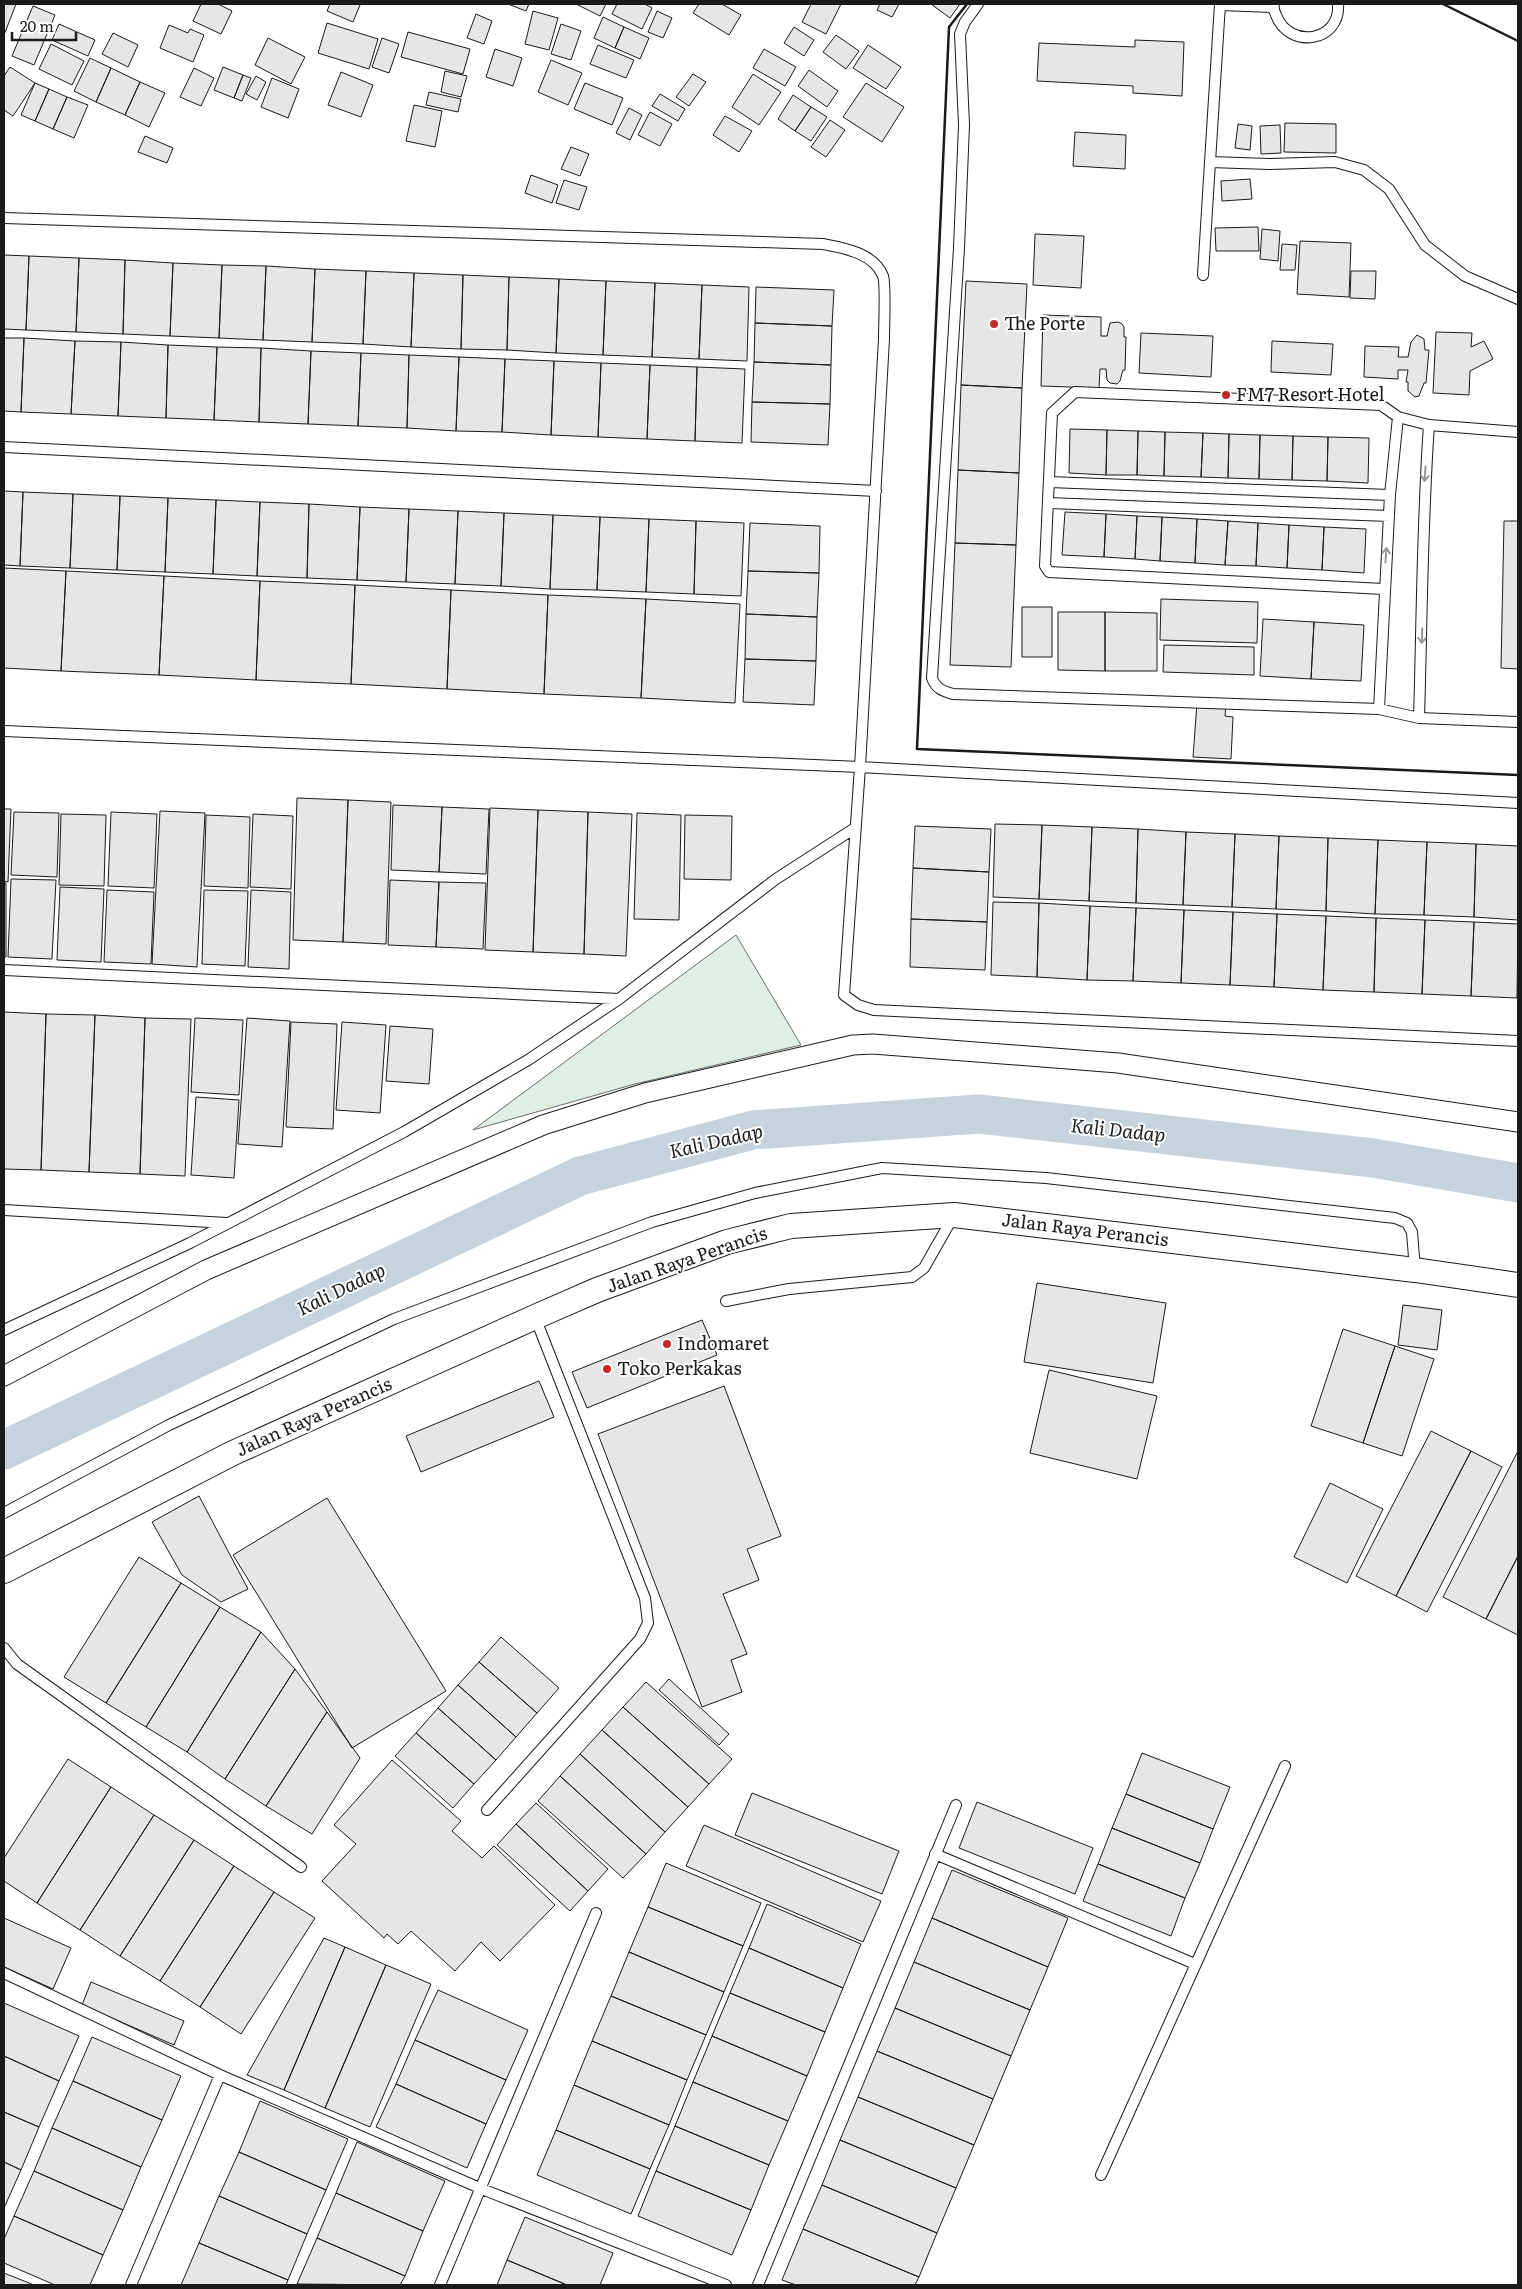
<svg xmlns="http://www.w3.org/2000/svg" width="1522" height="2289" font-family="Literata,serif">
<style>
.green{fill:#e0efe3;stroke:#6a6a6a}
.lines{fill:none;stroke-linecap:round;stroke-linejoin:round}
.river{stroke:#c6d2dc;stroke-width:39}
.building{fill:#e6e6e6;stroke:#1a1a1a}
.service-casing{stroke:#1a1a1a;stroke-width:12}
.minor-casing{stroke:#1a1a1a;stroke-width:21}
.tertiary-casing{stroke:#1a1a1a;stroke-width:26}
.service{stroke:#fff;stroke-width:10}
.minor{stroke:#fff;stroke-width:19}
.tertiary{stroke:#fff;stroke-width:24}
.wall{stroke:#1a1a1a;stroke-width:2.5}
.oneway{stroke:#989898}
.poi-dot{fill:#c62828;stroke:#fff;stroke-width:2}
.labels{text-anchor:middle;stroke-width:4;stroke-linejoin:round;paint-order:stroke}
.poi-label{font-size:18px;fill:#1a1a1a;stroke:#fff;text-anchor:start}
.street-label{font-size:18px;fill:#1a1a1a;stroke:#fff}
.water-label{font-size:19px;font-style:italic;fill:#1a1a1a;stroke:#fff}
</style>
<rect width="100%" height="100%" fill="#fff"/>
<path class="green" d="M736,935L801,1045L635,1084L473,1130Z"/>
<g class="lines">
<path class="river" d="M4,1450L580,1176L753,1130L979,1114L1373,1158L1518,1183"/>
</g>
<path class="building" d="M4,4H16L4,35Z
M201,4H218L232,11L221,34L193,21Z
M330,4H357L360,5L353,22L327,11Z
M508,4H529L526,11Z
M576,4H606L600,16Z
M617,4H645L652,8L642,29L612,14Z
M699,4H722L741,15L729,35L693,13Z
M811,4H841L826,34L802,22Z
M880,4H899L892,17L877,10Z
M931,4H960L950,18Z
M33,6L55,15L34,65L12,56Z
M533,11L558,18L549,50L525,44Z
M657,11L672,18L663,38L648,32Z
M476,14L492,21L484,44L467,38Z
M603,17L624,27L615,48L594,38Z
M327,23L378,39L369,69L318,53Z
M59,24L95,40L88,56L52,40Z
M561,24L581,31L571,60L551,54Z
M169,25L188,33L190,29L204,35L193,62L160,48Z
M624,27L649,38L640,59L615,48Z
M794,27L814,40L804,56L784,43Z
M408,32L470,49L463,74L401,57Z
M113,33L138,45L128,67L102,54Z
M836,35L859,51L846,69L823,52Z
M268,38L305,57L291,84L255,65Z
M382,38L399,44L389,73L372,67Z
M1135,40L1184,42L1182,96L1133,93V86L1037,81L1039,43L1135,47Z
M51,44L84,61L72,85L39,69Z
M598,45L634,60L626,78L590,64Z
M868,45L901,67L886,89L853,68Z
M495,49L522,58L513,86L486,77Z
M764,49L796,67L785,86L753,68Z
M90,58L111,68L96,102L74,91Z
M551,60L582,73L568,105L538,92Z
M10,67L35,83L13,116L4,110V76Z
M223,67L243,75L234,98L214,90Z
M111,68L140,82L125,115L96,102Z
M194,68L214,78L201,106L180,97Z
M809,70L838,91L827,107L798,86Z
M445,71L467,76L461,97L441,92Z
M341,72L373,85L361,117L328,105Z
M693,74L706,82L689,106L676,97Z
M753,74L781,92L759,125L732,107Z
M243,75L251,78L242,101L234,98Z
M256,76L266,82L257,100L246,94Z
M272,78L299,89L288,118L261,107Z
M140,82L165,93L149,127L125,115Z
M35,83L49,89L35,121L21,115Z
M585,83L623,98L612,125L574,109Z
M866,83L904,107L882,142L843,117Z
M49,89L67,97L53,129L35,121Z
M429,92L461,99L458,112L426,105Z
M660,94L685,109L678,121L652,106Z
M793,95L811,107L795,131L778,119Z
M67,97L88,105L74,138L53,129Z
M414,105L442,111L435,147L406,141Z
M811,107L827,117L811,141L795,131Z
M629,108L642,115L630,140L616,133Z
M650,112L672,124L660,146L638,135Z
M725,116L752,131L739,152L713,135Z
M830,120L845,130L826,157L811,147Z
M1285,123L1336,124V153L1284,152Z
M1238,124L1252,126L1250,150L1235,148Z
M1280,125L1281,153L1261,154L1260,126Z
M1075,132L1126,135L1125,169L1073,166Z
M145,136L173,148L167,163L138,152Z
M571,147L589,154L580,176L561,169Z
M531,175L558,185L552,203L525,193Z
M1250,179L1252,199L1222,201L1221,181Z
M564,180L587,187L579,210L556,203Z
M1258,227L1259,251H1216L1215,228Z
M1262,229L1280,231L1278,261L1260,259Z
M1035,234L1084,236L1081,288L1033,285Z
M1300,241L1351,243L1349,297L1297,294Z
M1282,244L1297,245L1295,270H1280Z
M4,255L29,256L26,330L4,329Z
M29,256L79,258L76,332L26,330Z
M79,258L125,260L123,334L76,332Z
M125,260L173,263L170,336L123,334Z
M173,263L222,265L219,338L170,336Z
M222,265L266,266L263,340L219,338Z
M266,266L315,269L312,342L263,340Z
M315,269L366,271L363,344L312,342Z
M366,271L414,273L411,347L363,344Z
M1351,271H1376L1375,299L1350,298Z
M414,273L463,275L461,349L411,347Z
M463,275L509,277L507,350L461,349Z
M509,277L559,279L556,353L507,350Z
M559,279L606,281L603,355L556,353Z
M606,281L655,283L652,357L603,355Z
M966,281L1027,284L1022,388L961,385Z
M655,283L702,285L699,359L652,357Z
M702,285L749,287L747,361L699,359Z
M756,287L834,290L832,326L755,323Z
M1043,315L1101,317V336H1107L1110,323L1118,322L1122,324L1124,327V337H1126L1125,370H1123L1120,381L1117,384L1110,383L1107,380L1106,369H1100L1099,388L1041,386Z
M755,323L832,326L831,365L754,362Z
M1436,332L1472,333L1471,347L1484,341L1493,359L1470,371L1469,395L1433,393Z
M1141,333L1213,336L1211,377L1139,373Z
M1417,335L1424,339L1425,350H1429L1426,383H1424L1419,396L1415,397L1408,391V382H1406L1408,370H1398V379L1364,377L1365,346L1399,347L1398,357H1408L1411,342Z
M4,338H24L21,412L4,411Z
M24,338L75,341L71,414L21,412Z
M75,341L121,342L118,416L71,414Z
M1272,341L1333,344L1331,375L1271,372Z
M121,342L168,345L166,418L118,416Z
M168,345L217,347L214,420L166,418Z
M217,347L261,348L259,422L214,420Z
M261,348L311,351L308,424L259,422Z
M311,351L361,353L358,426L308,424Z
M361,353L409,355L407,428L358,426Z
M409,355L459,357L456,431L407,428Z
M459,357L505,359L502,432L456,431Z
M505,359L554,361L551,435L502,432Z
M554,361L601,363L598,437L551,435Z
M754,362L831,365L830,404L752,402Z
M601,363L650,365L647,439L598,437Z
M650,365L697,367L695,441L647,439Z
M697,367L745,369L742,443L695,441Z
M961,385L1022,388L1019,473L958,470Z
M752,402L830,404L828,445L751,442Z
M1070,429L1107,430L1106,475L1069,473Z
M1107,430L1138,431L1137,475H1106Z
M1138,431L1165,432L1164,476L1137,475Z
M1165,432L1203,433L1201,477L1164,476Z
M1203,433L1229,434L1228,478L1201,477Z
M1229,434L1260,435L1259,479L1228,478Z
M1260,435L1293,436L1292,480L1259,479Z
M1293,436L1328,437L1327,481L1292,480Z
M1328,437L1369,438L1368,483L1327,481Z
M958,470L1019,473L1016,545L955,543Z
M4,491L23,492L20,566L4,565Z
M23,492L73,494L70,568L20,566Z
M73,494L120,496L117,570L70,568Z
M120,496L168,498L165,572L117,570Z
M168,498L216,500L213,574L165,572Z
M216,500L260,502L257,576L213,574Z
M260,502L309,504L307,578L257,576Z
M309,504L360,507L357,580L307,578Z
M360,507L409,509L406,582L357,580Z
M409,509L458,511L455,584L406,582Z
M458,511L504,513L501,586L455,584Z
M1065,512L1106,514L1104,557L1062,555Z
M504,513L553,515L550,589L501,586Z
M1106,514L1137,516L1135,559L1104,557Z
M553,515L600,517L597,590L550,589Z
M1137,516L1162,517L1160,561L1135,559Z
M600,517L649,519L646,592L597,590Z
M1162,517L1197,519L1195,563L1160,561Z
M649,519L696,521L694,594L646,592Z
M1197,519L1228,521L1225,565L1195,563Z
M696,521L744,523L741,596L694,594Z
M1228,521L1258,523L1256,566L1225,565Z
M1504,521H1518V669L1501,668Z
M750,523L820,526L819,573L748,571Z
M1258,523L1289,525L1287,568L1256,566Z
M1289,525L1324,527L1322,570L1287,568Z
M1324,527L1366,529L1364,573L1322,570Z
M955,543L1016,545L1011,667L950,665Z
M4,568L66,571L61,671L4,668Z
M66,571L164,576L159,675L61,671Z
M748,571L819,573L817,617L746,614Z
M164,576L260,581L256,680L159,675Z
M260,581L355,585L351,684L256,680Z
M355,585L451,590L447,689L351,684Z
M451,590L548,595L544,694L447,689Z
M548,595L646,599L641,698L544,694Z
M646,599L740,604L735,703L641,698Z
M1161,599L1258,602L1257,643L1160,640Z
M1022,607H1052V657H1022Z
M1058,612H1105V671L1058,670Z
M1105,612L1157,613V671H1105Z
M746,614L817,617L816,661L745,659Z
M1263,619L1314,622L1311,679L1260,676Z
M1314,622L1364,625L1361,681L1311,679Z
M1164,645L1254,647V675L1163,672Z
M745,659L816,661L814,705L743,702Z
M1197,703L1226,705L1225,716L1233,717L1231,759L1193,757Z
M297,798L348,800L343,942L293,940Z
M348,800L391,802L386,944L343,942Z
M393,805L442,807L439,872L391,870Z
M442,807L489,809L486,874L439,872Z
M490,808L538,810L533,952L485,950Z
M4,809H11L8,882L4,881Z
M538,810L588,812L584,954L533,952Z
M160,811L205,813L197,967L152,964Z
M14,812L59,813L57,877L11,875Z
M111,812L157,814L154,888L108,886Z
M588,812L632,814L626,956L584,954Z
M637,813L681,815L679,920L634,919Z
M61,814L106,815L104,886L59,885Z
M253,814L293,816L291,889L250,887Z
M206,815L250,817L248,888L204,886Z
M685,815L732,816L731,880L684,879Z
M995,824L1042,825L1039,899L993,897Z
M1042,825L1092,827L1089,901L1039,899Z
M915,826L991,829L989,872L913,868Z
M1092,827L1138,829L1136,903L1089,901Z
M1138,829L1186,832L1183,905L1136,903Z
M1186,832L1235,834L1232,907L1183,905Z
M1235,834L1279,836L1276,909L1232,907Z
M1279,836L1328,838L1326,911L1276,909Z
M1328,838L1378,840L1375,914L1326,911Z
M1378,840L1427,842L1424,915L1375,914Z
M1427,842L1476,844L1474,917L1424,915Z
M1476,844L1518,846V920L1474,917Z
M913,868L989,872L987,922L911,919Z
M11,879L56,880L52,959L8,957Z
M390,880L439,882L436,947L388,945Z
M439,882L486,883L483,949L436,947Z
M4,883H6V957H4Z
M60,887L104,889L101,962L57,960Z
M107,890L154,892L151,964L104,962Z
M204,890L248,891L245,966L202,964Z
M251,890L291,892L289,969L248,967Z
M993,902L1039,903L1037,977L991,975Z
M1039,903L1090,906L1087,980L1037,977Z
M1090,906L1136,908L1133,981L1087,980Z
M1136,908L1184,910L1181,983L1133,981Z
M1184,910L1233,912L1230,985L1181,983Z
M1233,912L1277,914L1274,987L1230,985Z
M1277,914L1326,916L1323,990L1274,987Z
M1326,916L1376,918L1374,992L1323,990Z
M1376,918L1425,920L1422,994L1374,992Z
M911,919L987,922L985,970L910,967Z
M1425,920L1474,922L1471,996L1422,994Z
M1474,922L1518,924L1517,998L1471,996Z
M4,1012L46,1014L41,1170L4,1169Z
M46,1014L95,1015L89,1172L41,1170Z
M95,1015L145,1018L140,1174L89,1172Z
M145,1018L191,1019L185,1176L140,1174Z
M195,1018L243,1020L239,1095L191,1092Z
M247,1018L290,1021L282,1147L238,1144Z
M291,1022L337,1024L333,1129L286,1127Z
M342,1022L386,1025L380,1113L336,1110Z
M390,1026L433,1029L429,1084L386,1081Z
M196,1097L239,1100L234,1178L191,1175Z
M1037,1283L1166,1303L1153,1383L1024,1362Z
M1403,1305L1442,1310L1437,1350L1398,1345Z
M702,1320L717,1355L587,1408L572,1372Z
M1343,1329L1395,1346L1363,1443L1311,1426Z
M1395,1346L1434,1359L1402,1456L1363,1443Z
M1049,1370L1157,1396L1137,1479L1030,1453Z
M539,1381L554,1417L421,1472L406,1436Z
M724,1386L781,1536L747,1549L759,1580L723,1594L747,1654L731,1660L742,1692L702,1707L598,1434Z
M1431,1431L1471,1451L1396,1596L1356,1576Z
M1471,1451L1502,1467L1427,1612L1396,1596Z
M1518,1451V1556L1486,1619L1443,1597Z
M1330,1483L1383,1509L1347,1583L1294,1557Z
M199,1496L248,1589L221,1602L182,1575L152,1522Z
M327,1498L446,1691L352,1748L233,1555Z
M1518,1556V1635L1486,1619Z
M139,1557L181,1583L106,1703L64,1677Z
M181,1583L220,1607L146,1727L106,1703Z
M220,1607L261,1632L187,1752L146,1727Z
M261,1632L295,1669L225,1779L187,1752Z
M501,1637L559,1688L537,1713L479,1662Z
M479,1662L537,1713L516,1737L458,1685Z
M295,1669L327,1712L266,1806L225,1779Z
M669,1679L729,1734L719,1745L659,1690Z
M646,1682L732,1759L709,1784L623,1707Z
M458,1685L516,1737L496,1760L438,1708Z
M623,1707L709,1784L688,1807L602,1730Z
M438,1708L496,1760L474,1784L416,1733Z
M327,1712L360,1758L312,1834L266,1806Z
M602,1730L688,1807L665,1832L580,1754Z
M416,1733L474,1784L453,1808L395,1756Z
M1142,1753L1230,1787L1213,1829L1126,1794Z
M580,1754L665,1832L646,1854L560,1776Z
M68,1759L111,1787L37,1903L4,1881V1858Z
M392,1760L461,1821L452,1831L482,1858L494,1846L555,1905L500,1961L481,1942L455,1971L411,1931L398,1944L387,1934L384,1938L322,1881L356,1844L334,1825Z
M560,1776L646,1854L623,1878L538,1801Z
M111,1787L154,1815L80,1930L37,1903Z
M752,1793L899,1851L882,1894L735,1835Z
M1126,1794L1213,1829L1200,1863L1112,1828Z
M977,1802L1093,1848L1075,1894L959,1848Z
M536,1803L608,1869L588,1891L516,1824Z
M154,1815L194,1840L120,1956L80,1930Z
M516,1824L588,1891L570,1911L497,1845Z
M704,1825L881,1901L863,1942L686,1866Z
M1112,1828L1200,1863L1185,1898L1098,1864Z
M194,1840L234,1866L160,1981L120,1956Z
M666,1863L761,1903L743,1946L648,1907Z
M1098,1864L1185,1898L1171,1936L1083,1901Z
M234,1866L274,1892L200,2007L160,1981Z
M952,1870L1068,1918L1048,1967L932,1918Z
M274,1892L315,1918L241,2034L200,2007Z
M767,1904L861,1944L843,1988L749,1948Z
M648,1907L743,1946L724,1992L629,1952Z
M4,1918L71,1948L53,1989L4,1967Z
M932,1918L1048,1967L1030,2010L914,1962Z
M324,1938L345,1947L284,2090L247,2075Z
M345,1947L386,1965L325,2108L284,2090Z
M749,1948L843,1988L825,2032L730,1993Z
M629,1952L724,1992L706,2035L611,1996Z
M914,1962L1030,2010L1011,2056L895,2008Z
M386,1965L431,1984L370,2127L325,2108Z
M91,1982L184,2021L174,2045L82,2005Z
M438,1990L528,2030L506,2080L415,2040Z
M730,1993L825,2032L807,2076L712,2036Z
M611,1996L706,2035L687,2080L592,2041Z
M4,2003L79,2036L59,2081L4,2056Z
M895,2008L1011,2056L993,2099L877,2051Z
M712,2036L807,2076L788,2121L693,2082Z
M92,2037L181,2076L162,2120L73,2081Z
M415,2040L506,2080L486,2124L396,2084Z
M592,2041L687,2080L669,2125L574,2085Z
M877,2051L993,2099L974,2145L858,2097Z
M4,2056L59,2081L39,2127L4,2112Z
M73,2081L162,2120L141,2167L52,2128Z
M693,2082L788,2121L769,2165L675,2126Z
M396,2084L486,2124L467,2168L376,2127Z
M574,2085L669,2125L650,2169L556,2130Z
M858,2097L974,2145L956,2188L840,2140Z
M260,2101L348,2139L326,2190L239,2152Z
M4,2112L39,2127L21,2170L4,2162Z
M675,2126L769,2165L751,2210L656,2171Z
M52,2128L141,2167L123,2210L34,2171Z
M556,2130L650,2169L631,2214L537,2175Z
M840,2140L956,2188L937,2233L822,2185Z
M357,2142L445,2181L423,2231L336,2193Z
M239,2152L326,2190L307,2234L219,2196Z
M4,2162L21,2170L4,2208Z
M34,2171L123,2210L103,2255L14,2216Z
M656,2171L751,2210L732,2255L638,2216Z
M822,2185L937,2233L919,2277L803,2229Z
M336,2193L423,2231L405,2276L317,2238Z
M219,2196L307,2234L288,2280L199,2243Z
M14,2216L103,2255L90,2285H55L4,2263V2239Z
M525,2217L613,2253L600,2285H567L507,2260Z
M803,2229L919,2277L915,2285H796L782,2280Z
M317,2238L405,2276L400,2285L297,2284Z
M199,2243L288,2280L286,2285H181Z
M507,2260L567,2285H497Z
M4,2273L34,2285H4Z"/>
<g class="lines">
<defs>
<path id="service" d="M978,4L965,22L960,34L964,125L959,248L932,678C936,689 943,691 953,694L1379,709L1419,718L1518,722
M1220,4L1210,162L1269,164L1335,162L1364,170L1389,189L1425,245L1465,276L1518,299
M1274,4C1273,8 1274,11 1276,15C1289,50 1341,42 1338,4
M1220,5L1273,7
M4,218L823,244C844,248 874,253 883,276C886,284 884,327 884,339L860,767L4,731
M1203,275L1210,162
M4,447L876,491
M1049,482L1390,495
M1048,503L1389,516
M1384,589L1049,572L1045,566L1052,413L1075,392L1381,405L1398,417L1429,425L1518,432
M1379,709L1390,495L1398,417
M1419,718C1422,620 1422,523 1429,425
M1518,803L860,767L844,995L858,1005L874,1010L1518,1041
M4,970L619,999
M4,1210L227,1223
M726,1301L789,1289L912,1277L924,1268L953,1217
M4,1330L190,1243L404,1132L528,1060L619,999L776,879L855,828
M4,1513L169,1425L394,1319L652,1222L755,1193L882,1168L1046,1178L1395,1218L1407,1223L1412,1232L1415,1270
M4,1648L17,1664L301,1867
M487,1810L640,1639L648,1623L645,1598L535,1317
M935,1854L1195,1964
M4,1973L220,2075L482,2189L726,2285
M1101,2175L1285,1766
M131,2285L220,2075
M440,2285L596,1913
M758,2285L956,1805"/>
<path id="minor" d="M4,1376L206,1270L543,1125L645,1093L853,1045L873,1044L1118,1063L1518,1122"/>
<path id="tertiary" d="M4,1571L233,1453L535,1317L597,1290L727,1242L791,1226L954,1215L1415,1270L1518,1285"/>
</defs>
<use href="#service" class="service-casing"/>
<use href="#minor" class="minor-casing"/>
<use href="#tertiary" class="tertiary-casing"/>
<use href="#service" class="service"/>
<use href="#minor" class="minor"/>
<use href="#tertiary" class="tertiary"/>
<path class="wall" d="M967,4L949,27L917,749L1518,775
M1443,4L1518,41"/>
</g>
<defs><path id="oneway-shaft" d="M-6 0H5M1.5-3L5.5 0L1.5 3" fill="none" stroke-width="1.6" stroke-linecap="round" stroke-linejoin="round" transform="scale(1.25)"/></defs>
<g class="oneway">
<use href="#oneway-shaft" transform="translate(1425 474) rotate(94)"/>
<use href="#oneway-shaft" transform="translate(1386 555) rotate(-86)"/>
<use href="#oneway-shaft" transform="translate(1422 636) rotate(92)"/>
</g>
<g class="poi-dot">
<circle cx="994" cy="324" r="5"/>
<circle cx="1226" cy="395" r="5"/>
<circle cx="667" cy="1344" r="5"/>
<circle cx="607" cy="1369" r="5"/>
</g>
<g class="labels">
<g class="poi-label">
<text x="1004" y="330">The Porte</text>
<text x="1236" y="401">FM7 Resort Hotel</text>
<text x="677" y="1350">Indomaret</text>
<text x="617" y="1375">Toko Perkakas</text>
</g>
<g class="street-label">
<text transform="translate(1085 1230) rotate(7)" y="6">Jalan Raya Perancis</text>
<text transform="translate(687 1260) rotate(-19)" y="6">Jalan Raya Perancis</text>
<text transform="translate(314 1417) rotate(-24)" y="6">Jalan Raya Perancis</text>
</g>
<g class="water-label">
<text transform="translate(1118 1130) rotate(6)" y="7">Kali Dadap</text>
<text transform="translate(716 1141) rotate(-13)" y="7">Kali Dadap</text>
<text transform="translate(341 1289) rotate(-26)" y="7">Kali Dadap</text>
</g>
</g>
<rect width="1522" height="2289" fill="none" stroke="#1a1a1a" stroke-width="10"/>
<path d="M12 32v8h64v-8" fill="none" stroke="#1a1a1a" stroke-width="2.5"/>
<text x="20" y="32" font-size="15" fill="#1a1a1a" stroke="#ffffff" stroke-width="4" paint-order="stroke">20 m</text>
</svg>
